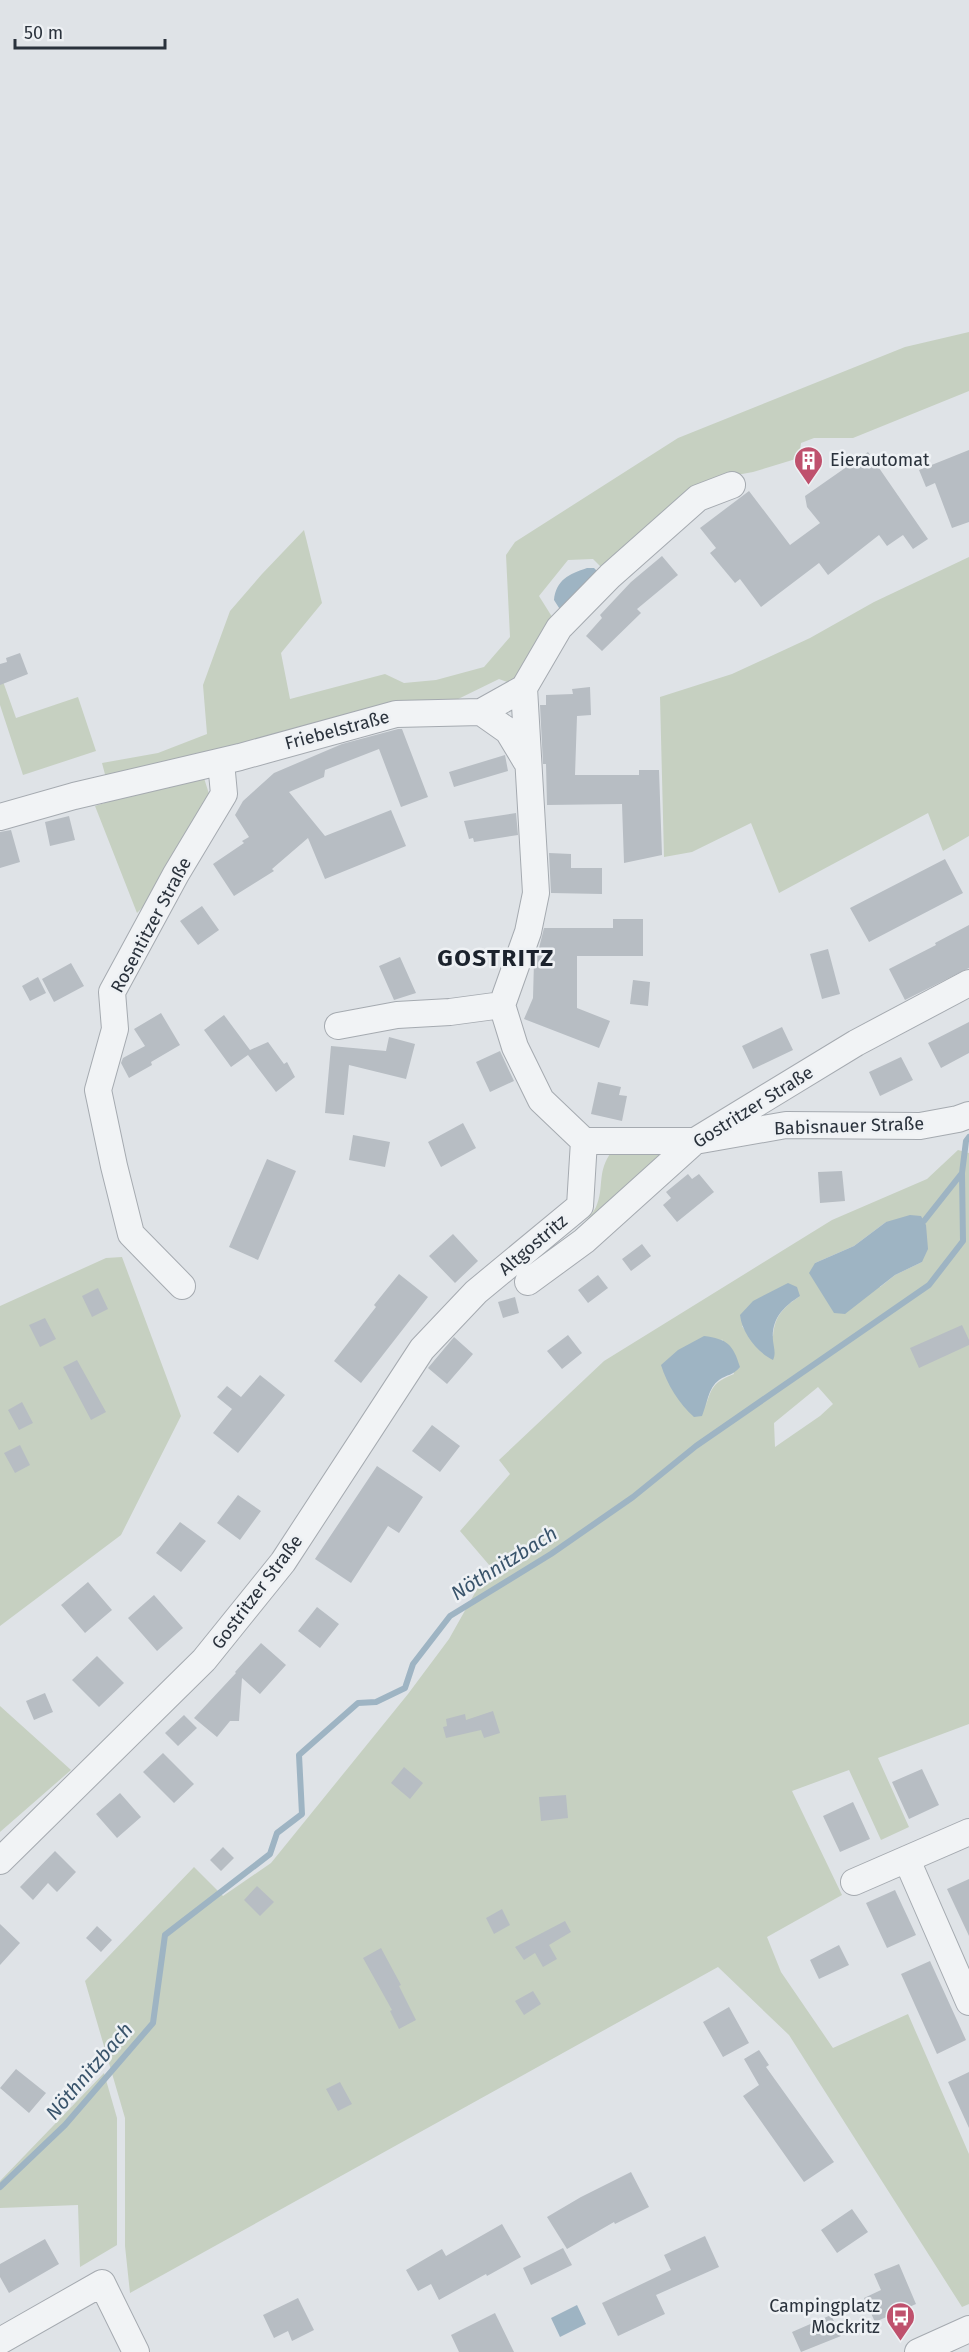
<svg xmlns="http://www.w3.org/2000/svg" width="969" height="2352" font-family="'Fira Sans',sans-serif">
<style>
.green{fill:#c6d0c1;fill-rule:evenodd}
.water{fill:#9eb4c3}
.lines{fill:none;stroke-linecap:round;stroke-linejoin:round}
.stream{stroke:#9eb4c3;stroke-width:6}
.building{fill:#b7bdc3}
.minor-casing{stroke:#a5aab0;stroke-width:28}
.minor{stroke:#f1f3f5;stroke-width:26}
.labels{text-anchor:middle;stroke-width:5;stroke-linejoin:round;paint-order:stroke}
.poi-label{font-size:18px;fill:#2a323c;stroke:#eef1f4;text-anchor:start}
.street-label{font-size:18px;fill:#2a323c;stroke:#eef1f4}
.water-label{font-size:20px;font-style:italic;fill:#39546b;stroke:#eef1f4}
.district-label{font-size:24px;font-weight:bold;letter-spacing:1.5px;fill:#1c232d;stroke:#eef1f4}
</style>
<rect width="100%" height="100%" fill="#dfe3e7"/>
<path class="green" d="M969,332V391L853,438H814L801,443L799,458L753,472L709,480L694,490L610,576L593,559L568,560L539,596L559,628L524,688L499,679L454,701L107,782L102,763L158,753L207,734L203,685L230,611L262,574L304,530L322,603L281,653L290,699L385,674L404,683L436,680L484,667L510,637L506,555L515,542L678,438L905,347Z
M969,557V836L943,851L928,813L779,893L751,823L692,852L664,857L660,697L732,674L810,638L874,602Z
M0,673L16,718L78,697L96,751L23,775L0,705Z
M187,777L204,778L210,797L176,874L137,913L95,806Z
M958,1150L969,1153V1724L878,1758L909,1827L881,1840L849,1770L792,1791L842,1895L767,1937L781,1972L833,2048L908,2014L969,2154V2304L962,2307L789,2035L718,1967L130,2293L125,2246V2118L85,1981L194,1867L223,1896L271,1863L408,1694L449,1639L490,1566L460,1531L510,1474L499,1460L604,1361L832,1220L927,1179ZM886,1222L922,1262L895,1275L880,1287L815,1263L854,1246ZM800,1296C783,1308 775,1315 773,1336L750,1337L742,1326ZM722,1339L734,1374C713,1382 711,1388 705,1409ZM818,1387L833,1404L820,1416L775,1447L774,1423Z
M612,1151L645,1155L673,1151L589,1230L524,1273L521,1270C541,1255 586,1228 596,1207C605,1186 596,1173 612,1151Z
M122,1257L181,1416L121,1535L0,1626V1306L106,1258Z
M0,1706L71,1770L0,1832Z
M104,2073L117,2118V2245L80,2267L78,2205L0,2208V2181Z"/>
<path class="water" d="M587,568H594L602,576L561,611L554,600C556,580 569,574 587,568Z
M910,1215L921,1216L926,1225L928,1249L922,1262L895,1275L845,1314L834,1313L809,1273L815,1263L854,1246L886,1222Z
M788,1283L797,1287L800,1296C783,1307 771,1319 773,1341C774,1348 776,1354 773,1360C757,1352 742,1333 740,1315L753,1301Z
M704,1336C727,1339 733,1344 740,1367C732,1376 728,1374 719,1380C708,1388 707,1404 702,1416L694,1417C679,1404 667,1384 661,1365L678,1350Z
M577,2305L586,2324L560,2337L551,2318Z"/>
<g class="lines">
<path class="stream" d="M924,1221L962,1173L966,1141L969,1137
M0,2187L65,2125L153,2023L165,1935L270,1854L277,1833L302,1814L299,1755L358,1703L376,1702L405,1688L413,1664L450,1616L551,1554L633,1497L696,1446L929,1285L963,1241L962,1173"/>
</g>
<path class="building" d="M969,450V522L952,528L935,483L926,487L919,470Z
M868,452L928,539L913,549L903,535L887,546L879,535L828,575L819,563L761,607L740,579L735,583L710,553L716,548L700,528L749,491L790,545L820,523L807,507L805,496Z
M662,556L678,575L637,609L641,613L602,651L586,636L602,618L600,615L631,582Z
M20,653L28,674L0,685V664L7,662L6,658Z
M590,687L591,715L577,716L575,775H639V770H659L662,855L624,863L622,804L547,805L546,764H543L540,705H546V695L573,694L572,689Z
M398,729H402L428,797L401,807L379,749L325,770L324,777L289,792L325,836L391,810L406,846L325,879L308,838L272,869L274,871L234,896L213,864L244,843L242,841L249,837L235,815L243,801L274,773L342,744Z
M505,755L508,771L454,787L449,772Z
M516,813L518,835L474,842L473,838L469,839L464,821Z
M69,816L75,840L50,846L45,822Z
M11,830L20,862L0,868V832Z
M549,853L571,854V868H602V894L551,893Z
M945,859L963,893L869,942L850,908Z
M202,906L219,930L198,945L180,921Z
M613,919H643V956H577V1008L610,1021L599,1048L524,1019L533,998L534,961L536,960L544,928H613Z
M969,925V968L905,1000L889,969L936,945L935,943Z
M828,949L840,994L822,999L810,954Z
M400,957L416,993L394,1000L379,966Z
M71,963L84,986L54,1002L42,979Z
M38,977L46,993L30,1001L22,986Z
M633,980L650,982L648,1006L630,1004Z
M161,1013L180,1045L151,1062L152,1065L129,1078L121,1063L123,1058L145,1046L134,1029Z
M224,1015L250,1050L268,1042L284,1064L287,1062L295,1077L276,1092L248,1055L231,1067L204,1030Z
M969,1022V1053L941,1068L928,1043Z
M782,1027L793,1050L753,1069L742,1046Z
M389,1037L415,1044L406,1079L349,1065L344,1115L325,1113L331,1046L386,1051Z
M500,1051L514,1081L490,1092L476,1062Z
M901,1057L913,1080L880,1096L869,1072Z
M598,1082L621,1087L619,1095L627,1096L622,1121L591,1114Z
M463,1123L476,1148L441,1167L428,1142Z
M353,1135L390,1142L385,1167L349,1160Z
M267,1159L296,1171L258,1260L229,1247Z
M842,1171L845,1201L820,1203L818,1172Z
M688,1174L692,1179L699,1174L714,1192L677,1222L663,1205L671,1198L666,1192Z
M453,1234L478,1261L455,1283L429,1256Z
M642,1244L651,1256L631,1271L622,1259Z
M399,1274L428,1297L361,1383L334,1361L376,1307L374,1305Z
M598,1275L608,1288L588,1303L578,1290Z
M98,1288L108,1309L92,1317L82,1296Z
M515,1297L519,1313L503,1318L498,1302Z
M45,1318L56,1339L40,1347L29,1325Z
M962,1325L969,1340V1345L919,1368L910,1348Z
M568,1335L582,1353L562,1369L547,1351Z
M454,1337L473,1354L447,1384L428,1368Z
M77,1360L106,1412L91,1420L63,1367Z
M260,1375L285,1395L238,1453L213,1433L232,1409L217,1397L227,1386L241,1397Z
M22,1402L33,1423L19,1430L8,1410Z
M432,1425L460,1446L440,1472L412,1451Z
M20,1445L30,1465L15,1473L4,1453Z
M377,1466L423,1497L399,1533L388,1526L351,1583L315,1559Z
M238,1495L261,1511L240,1540L217,1523Z
M180,1522L206,1541L181,1572L156,1553Z
M88,1582L112,1610L85,1633L61,1605Z
M154,1595L183,1628L157,1651L128,1618Z
M317,1607L339,1624L320,1648L298,1631Z
M261,1643L286,1665L260,1694L242,1678L239,1721H230L217,1737L194,1718L236,1673L235,1672Z
M97,1656L124,1683L99,1707L72,1680Z
M45,1693L53,1712L34,1720L26,1701Z
M493,1711L500,1733L484,1738L481,1730L446,1738L443,1727L447,1726L446,1719L465,1714L466,1720Z
M184,1715L197,1728L178,1746L165,1733Z
M163,1753L194,1784L174,1803L143,1772Z
M404,1767L423,1783L410,1799L391,1783Z
M922,1769L939,1805L909,1819L892,1782Z
M120,1793L141,1817L117,1838L96,1814Z
M566,1795L568,1818L541,1821L539,1797Z
M853,1802L870,1839L840,1852L823,1816Z
M223,1847L234,1858L221,1871L210,1860Z
M55,1851L76,1872L57,1892L48,1883L33,1900L20,1887Z
M969,1879V1936L947,1889Z
M257,1886L274,1902L260,1916L244,1900Z
M895,1890L916,1935L887,1948L866,1903Z
M502,1909L510,1925L494,1934L486,1918Z
M565,1921L571,1932L549,1945L557,1959L543,1967L535,1953L524,1960L515,1947Z
M0,1924L20,1943L0,1965Z
M97,1926L112,1940L101,1952L86,1938Z
M839,1945L849,1965L819,1979L810,1960Z
M381,1948L401,1985L399,1986L416,2020L399,2029L390,2011L392,2010L363,1958Z
M930,1961L966,2040L937,2054L901,1974Z
M533,1991L541,2004L524,2015L515,2001Z
M729,2007L749,2043L723,2057L703,2022Z
M759,2050L769,2065L766,2067L834,2162L804,2182L743,2096L759,2085L744,2059Z
M16,2069L46,2093L29,2113L0,2088Z
M969,2072V2128L948,2082Z
M340,2082L352,2104L338,2111L326,2089Z
M631,2172L649,2207L615,2224L614,2222L567,2249L547,2217L581,2197Z
M852,2209L868,2232L837,2253L821,2230Z
M502,2224L521,2257L487,2276L486,2274L439,2300L431,2284L418,2291L406,2270L442,2249L446,2256Z
M705,2236L719,2267L656,2295L665,2314L618,2336L602,2303L671,2270L664,2255Z
M45,2239L59,2264L9,2293L0,2277V2264Z
M563,2248L572,2265L531,2285L523,2268Z
M899,2264L916,2304L875,2322L864,2298L881,2290L874,2274Z
M298,2298L314,2330L292,2341L288,2331L274,2338L263,2315Z
M495,2313L514,2352H459L451,2335Z
M831,2315L841,2336L801,2352L792,2332Z"/>
<g class="lines">
<defs>
<path id="minor" d="M481,712L508,731L526,761
M0,817L74,796L240,757L396,714L481,712L524,688L559,628L610,576L698,498L732,485
M338,1026L397,1015L450,1012L502,1005
M584,1141H695L786,1125L920,1126L958,1119L969,1115
M528,1282L584,1241L695,1141L856,1043L969,983
M182,1286L131,1234L114,1166L98,1090L115,1029L112,992L176,874L224,794L221,762
M907,1860L969,2002
M0,1861L204,1660L283,1562L422,1349L476,1292L580,1206L584,1141L541,1100L515,1047L502,1005L528,932L536,893L524,688
M854,1882L969,1832
M0,2341L102,2283L136,2352
M918,2352L969,2329"/>
</defs>
<use href="#minor" class="minor-casing"/>
<use href="#minor" class="minor"/>
</g>
<defs>
<symbol id="building-pin" viewBox="-11 -11 22 30"><path d="M0 17L-7.5 6A9.5 9.5 0 1 1 7.5 6Z" fill="#bf516d" stroke="#eef1f4"/><path d="M-4-6H4V6H1V3H-1V6H-4ZM-2.5-4.3h1.7v1.8h-1.7ZM.8-4.3h1.7v1.8H.8ZM-2.5-1h1.7V.8h-1.7ZM.8-1h1.7V.8H.8Z" fill="#fff"/></symbol>
<symbol id="bus-pin" viewBox="-11 -11 22 30"><path d="M0 17L-7.5 6A9.5 9.5 0 1 1 7.5 6Z" fill="#bf516d" stroke="#eef1f4"/><path d="M-5-6H5V4H4V6H2V4H-2V6H-4V4H-5ZM-3.5-4V0h7V-4ZM-3.5 1.2v1.5H-2V1.2ZM2 1.2v1.5H3.5V1.2Z" fill="#fff"/></symbol>
</defs>
<g fill-rule="evenodd">
<use href="#building-pin" x="792" y="444" width="33" height="45"/>
<use href="#bus-pin" x="884" y="2300" width="33" height="45"/>
</g>
<g class="labels">
<g class="poi-label">
<text x="830" y="466">Eierautomat</text>
<text x="880" y="2312" text-anchor="end">Campingplatz<tspan x="880" dy="21">Mockritz</tspan></text>
</g>
<g class="street-label">
<text transform="translate(337 730) rotate(-15)" y="6">Friebelstraße</text>
<text transform="translate(151 925) rotate(-62)" y="6">Rosentitzer Straße</text>
<text transform="translate(753 1107) rotate(-32)" y="6">Gostritzer Straße</text>
<text transform="translate(849 1126) rotate(-2)" y="6">Babisnauer Straße</text>
<text transform="translate(533 1245) rotate(-40)" y="6">Altgostritz</text>
<text transform="translate(257 1592) rotate(-53)" y="6">Gostritzer Straße</text>
</g>
<g class="water-label">
<text transform="translate(504 1563) rotate(-32)" y="7">Nöthnitzbach</text>
<text transform="translate(89 2071) rotate(-49)" y="7">Nöthnitzbach</text>
</g>
<g class="district-label">
<text x="496" y="966">GOSTRITZ</text>
</g>
</g>
<path d="M15 39v9h150v-9" fill="none" stroke="#2a323c" stroke-width="3"/>
<text x="24" y="39" font-size="18" fill="#2a323c" stroke="#eef1f4" stroke-width="4.5" paint-order="stroke">50 m</text>
</svg>
